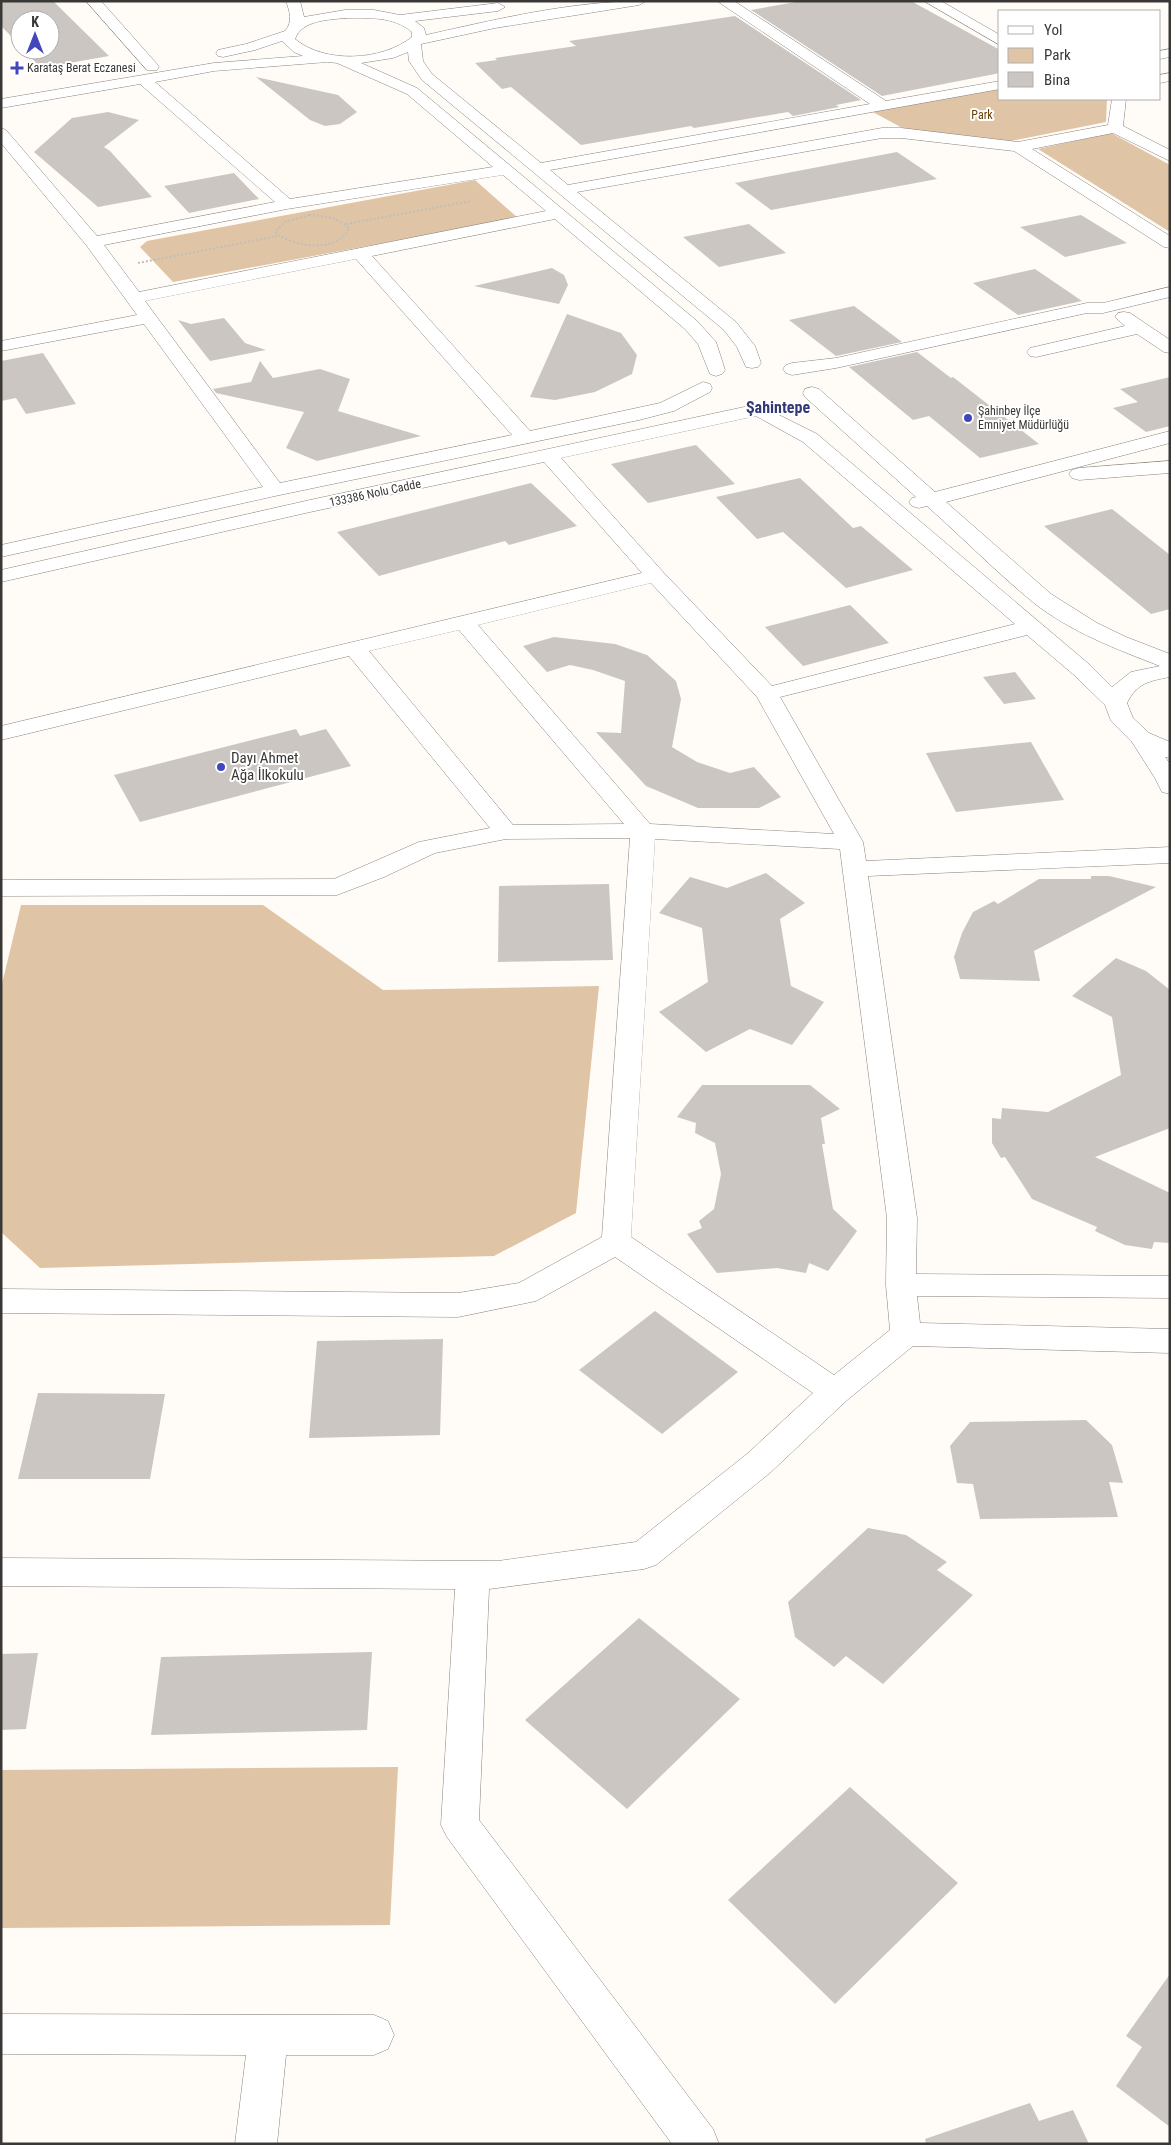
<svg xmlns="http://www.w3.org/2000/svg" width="1171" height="2145" font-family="'Roboto Condensed',sans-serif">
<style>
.green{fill:#e0c4a6}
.building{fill:#cbc6c1}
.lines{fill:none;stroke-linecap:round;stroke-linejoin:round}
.minor-casing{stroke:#88837e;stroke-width:1}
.path{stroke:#c1beb9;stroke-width:2;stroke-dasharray:2 2;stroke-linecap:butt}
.minor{fill:#fff;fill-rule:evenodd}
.poi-dot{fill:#4347bc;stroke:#fff;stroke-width:2}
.labels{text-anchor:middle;stroke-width:4;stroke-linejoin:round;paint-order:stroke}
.far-poi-label{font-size:12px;fill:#3a3836;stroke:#fff;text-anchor:start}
.far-park-label{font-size:12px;fill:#673f05;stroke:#fff}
.far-street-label{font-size:12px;fill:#3a3836;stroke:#fff}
.poi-label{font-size:15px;fill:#3a3836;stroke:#fff;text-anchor:start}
.far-district-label{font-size:16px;font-weight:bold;fill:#323974;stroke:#fff}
</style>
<rect width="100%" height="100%" fill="#fffbf6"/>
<path class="green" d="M1000,87V99H1107L1106,122L1011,141L908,131L871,111Z
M1111,133L1170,165V232L1038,149Z
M475,180L518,218L173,282L140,247L147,241Z
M21,905H263L383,990L599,986L576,1213L494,1256L40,1268L1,1232V988Z
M398,1767L390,1925L1,1928V1770Z"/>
<path class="building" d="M1,1H53L109,56L41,68L24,50H50V20H20V45L1,26Z
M801,1H911L1000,50V73L882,96L751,10Z
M735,16L861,100L836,105L839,107L793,116L788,112L694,128L691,126L581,145L511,87L502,89L475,63L497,60L495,58L576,46L569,41Z
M256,77L338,95L357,112L340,124L325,126L310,120Z
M108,112L139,120L104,147L110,151L152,197L98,207L34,152L72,118Z
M897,152L937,179L771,210L735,183Z
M234,173L259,199L189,213L164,186Z
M1081,215L1127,243L1065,257L1020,227Z
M749,224L786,253L719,267L683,237Z
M552,268L564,275L568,285L559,304L474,286Z
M1035,269L1082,301L1018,315L973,283Z
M854,306L902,342L836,356L789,320Z
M567,314L621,333L637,355L632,374L595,392L555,400L530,397Z
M224,318L245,343L266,350L210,361L178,320L191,324Z
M917,352L951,378L953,377L1039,444L980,458L929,416L913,420L849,367Z
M43,353L76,404L26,414L16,398L1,401V361Z
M260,361L273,378L320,369L350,379L338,411L421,436L317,461L286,448L304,412L216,393L213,389L251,382Z
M1170,377V426L1146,432L1113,408L1138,402L1120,389Z
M696,445L735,484L648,503L611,464Z
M800,478L853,528L861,526L913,570L846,588L783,532L757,539L716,497Z
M531,483L577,526L509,545L505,541L379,576L337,532Z
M1112,509L1170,555V609L1151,614L1044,526Z
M850,605L889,643L803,666L765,627Z
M554,637L615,644L647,655L676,681L681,699L672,747L697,762L730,773L754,767L781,797L759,808H698L646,786L596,732L621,733L625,681L593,670L570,665L547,672L523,646Z
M1015,672L1036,699L1004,704L983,677Z
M296,729L300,736L326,729L351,766L140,822L114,775Z
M1031,742L1064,800L956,812L926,753Z
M766,873L805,903L780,919L791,986L824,1002L792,1045L750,1029L706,1052L659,1012L708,982L702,928L659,913L690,877L727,888Z
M1091,876H1109L1156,887L1034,951L1040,981L960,979L954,957L962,933L973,912L994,901L998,904L1039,879H1091Z
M609,884L613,960L498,962L499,886Z
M1116,958L1146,971L1170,990V1128L1095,1157L1170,1193V1243L1154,1242L1152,1249L1125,1245L1095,1231L1097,1227L1032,1199L1005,1157L1001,1158L992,1143V1118L1001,1119L1002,1108L1048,1112L1121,1075L1112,1017L1072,996Z
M702,1085H810L840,1109L821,1118L825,1144H822L833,1209L857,1231L828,1271L809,1263L806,1273L777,1268L717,1273L687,1234L702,1228L699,1221L714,1209L721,1174L715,1143L695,1133L696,1123L677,1117Z
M655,1311L738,1372L662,1434L579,1370Z
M443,1339L440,1435L309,1438L317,1341Z
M38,1393L165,1394L150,1479H18Z
M1086,1420L1112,1445L1123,1483L1109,1482L1118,1517L980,1519L973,1484L957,1483L950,1446L970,1422Z
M868,1528L906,1535L947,1562L937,1570L973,1595L883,1684L846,1656L834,1667L795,1637L788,1602Z
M639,1618L740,1699L627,1809L525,1720Z
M372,1652L367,1730L151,1735L161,1657Z
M38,1653L26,1729L1,1730V1654Z
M850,1787L958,1883L835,2004L728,1900Z
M1170,1974V2127L1116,2086L1142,2047L1126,2036Z
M1030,2103L1039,2121L1073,2110L1089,2144H926L925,2139Z"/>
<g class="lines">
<defs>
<path id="minor" d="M86,1H101L157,64L159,67L157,70H147Z
M286,1H300L304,17L345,10H374L400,15L498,3L505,7L498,11L415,21L424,28L426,35C498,19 572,1 646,1L639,5L495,28L421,44L423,61L432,74L541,163L870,104L717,1H734L886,101L1000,81V89L550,170L568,185L882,128H901L1018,142L1108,125L1112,99H1126L1123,126L1170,150V161L1113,133L1032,149L1170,236V248L1164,247L1014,151L901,138H882L577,192L736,322L755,346L761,363L758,367L752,368L746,367L737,347L724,330L422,80L409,61L408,52L393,58L361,63L417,88L697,321L716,342L725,370L722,374L716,376L710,374L698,344L685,329L555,219L372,256L530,431L660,403L703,382L710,384L712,388L710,392L674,411L639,420L275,496L1,557V545L263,487L144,324L1,351V341L137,315L87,246L1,143V128L6,130L97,236L275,202L140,84L1,108V99L214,63L303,56L294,52L282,41L255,50L223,57L218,56L216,53L218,50L246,44L285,31C293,22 290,12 286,1ZM345,18C369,18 393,16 412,32V37C382,61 325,64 295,39C302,20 328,20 345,18ZM328,62L337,63L407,94L493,167L290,199L155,82L214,71ZM503,175L546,211L139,292L104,245L287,209ZM356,259L512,435L280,483L145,301Z
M924,1H941L1000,35V45Z
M1170,49V57L1160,59V51Z
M1170,73V81L1160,83V75Z
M1170,287V297L1103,313H1087L836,368L792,375L786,373L783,369L786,365L792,363L836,358L1087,303H1103Z
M1124,312L1130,313L1170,340V353L1164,352L1137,334L1036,357L1030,356L1027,352L1030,348L1125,326L1115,317L1118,313Z
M812,387L819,389L935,492L1170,431V443L946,502L1051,594L1097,623L1126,637L1170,654V677C1149,681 1137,683 1127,703L1133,718L1149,733L1170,742V758L1165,757L1170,764V794L1162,792L1155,778L1132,742L1111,721L1105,705L1074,675L1027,635L780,697L863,842L866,861L1170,847V863L868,876L917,1218L916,1274L1170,1276V1298L917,1296L920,1323L1170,1329V1353L913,1346L846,1401L771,1472L656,1565L644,1569L489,1589L479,1820L713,2129L719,2144H672L447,1837L441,1825L455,1589L1,1586V1558L498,1561L636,1542L747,1454L813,1393L615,1257L536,1301L458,1317L1,1313V1289L458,1293L519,1283L602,1237L630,838L506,839L435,853L384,877L337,895L1,896V880L334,879L419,842L490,828L349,656L1,740V726L642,573L544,462L310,512L1,582V570L310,500L749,406L756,409L763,407L817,434L1090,665L1112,687L1131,672L1160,666C1116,649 1071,632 1034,603C997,573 963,538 927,506L919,508L912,506L909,502L912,498L916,497L805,397L803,393L805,389ZM756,416L803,442L1015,624L772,686L663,572L561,458ZM651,583L757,697L834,834L650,824L478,625ZM459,630L624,824L513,825L369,651ZM655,839L840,849L887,1218L886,1285L890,1330L834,1375L631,1237Z
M1170,461V473L1079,480L1072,478L1069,474L1072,470L1079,468Z
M1,2014L374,2015L388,2021L394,2035L388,2049L374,2055H286L277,2144H235L246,2055L1,2054Z"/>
</defs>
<use href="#minor" class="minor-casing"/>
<path class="path" d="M309,215C324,216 337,217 349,228C338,254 293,247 275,232L285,222Z
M346,224L472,201
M138,263L278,236"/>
<use href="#minor" class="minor"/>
</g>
<g class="poi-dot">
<path d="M14.5 60.5h5v5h5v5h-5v5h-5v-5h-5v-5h5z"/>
<circle cx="968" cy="418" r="5"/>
<circle cx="221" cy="767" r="5"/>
</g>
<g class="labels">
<g class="far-poi-label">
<text x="27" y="72">Karataş Berat Eczanesi</text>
<text x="978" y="415">Şahinbey İlçe<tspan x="978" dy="14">Emniyet Müdürlüğü</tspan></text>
</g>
<g class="far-park-label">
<text x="982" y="119">Park</text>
</g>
<g class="far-street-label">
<text transform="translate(375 493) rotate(-12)" y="4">133386 Nolu Cadde</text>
</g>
<g class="poi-label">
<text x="231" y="763">Dayı Ahmet<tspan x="231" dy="17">Ağa İlkokulu</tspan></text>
</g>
<g class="far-district-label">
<text x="778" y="413">Şahintepe</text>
</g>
</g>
<rect width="1171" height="2145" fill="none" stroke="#3a3836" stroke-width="5"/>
<rect x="998" y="10" width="162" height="90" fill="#ffffff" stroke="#b0afaf"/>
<rect x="1008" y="26" width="25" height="8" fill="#ffffff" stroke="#b0afaf"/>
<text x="1044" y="35" font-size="15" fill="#3a3836">Yol</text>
<rect x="1008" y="48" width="25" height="15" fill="#e0c4a6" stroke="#b0afaf"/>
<text x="1044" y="60" font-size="15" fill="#3a3836">Park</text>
<rect x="1008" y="72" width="25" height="15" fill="#cbc6c1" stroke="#b0afaf"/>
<text x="1044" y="85" font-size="15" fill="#3a3836">Bina</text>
<g transform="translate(35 35)"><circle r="24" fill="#ffffff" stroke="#b0afaf"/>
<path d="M0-4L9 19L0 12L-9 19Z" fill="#4347bc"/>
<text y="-8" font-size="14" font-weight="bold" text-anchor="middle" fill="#3a3836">K</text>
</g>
</svg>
